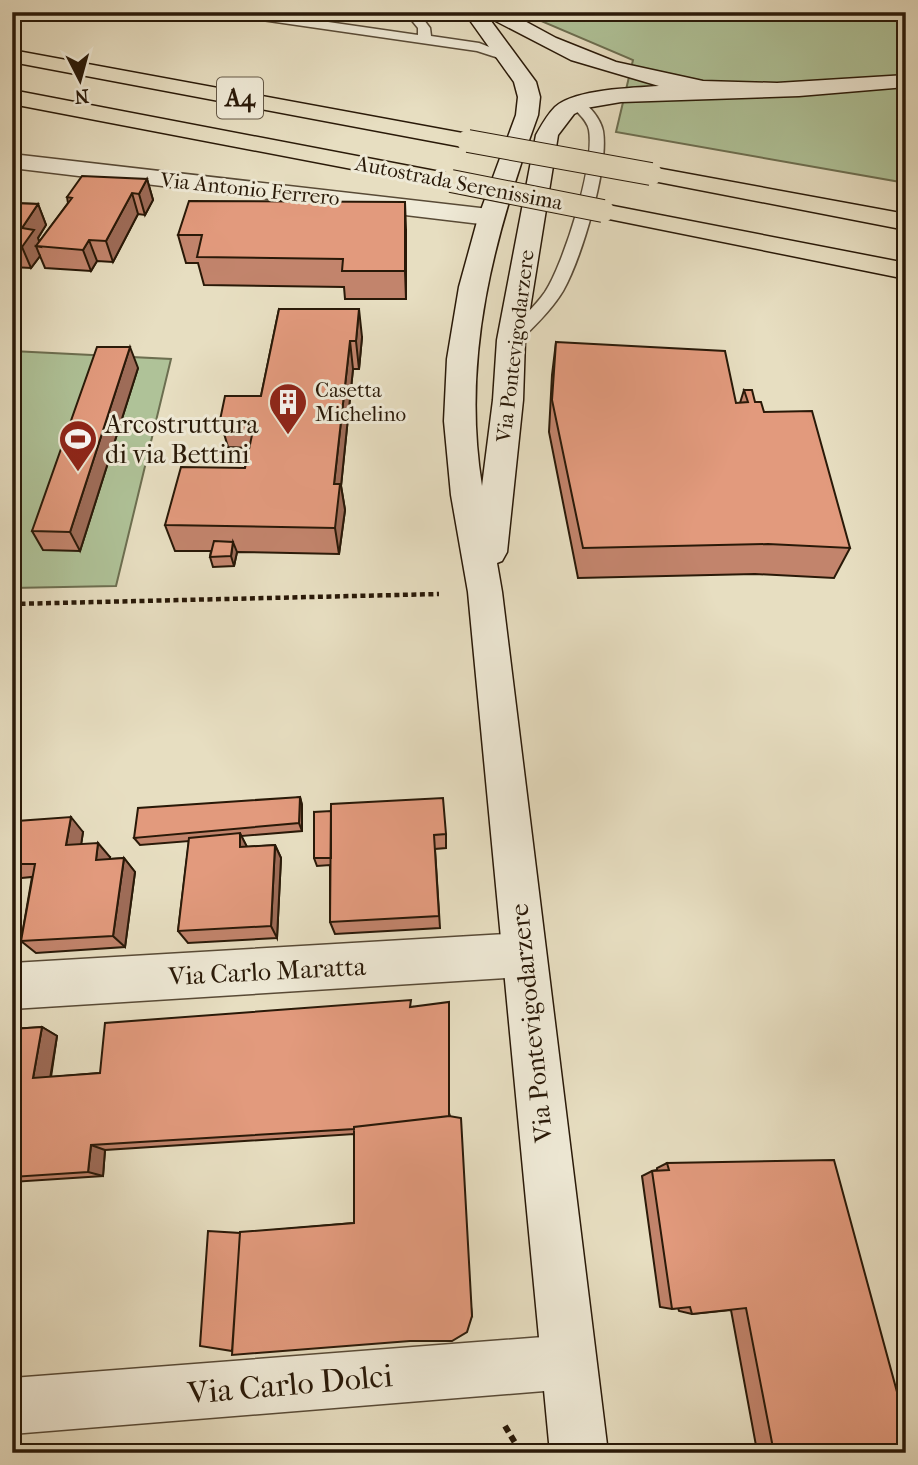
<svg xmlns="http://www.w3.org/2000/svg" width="918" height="1465" font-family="'IM FELL French Canon',serif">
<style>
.green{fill:#afc298;stroke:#6c6e50;stroke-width:2}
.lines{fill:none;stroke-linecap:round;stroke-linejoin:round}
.lane-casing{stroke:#584a36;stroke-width:3}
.street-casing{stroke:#584a36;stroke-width:3}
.secondary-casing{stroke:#291908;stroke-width:3}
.highway-casing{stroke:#291908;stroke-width:3}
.path-far1{stroke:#291908;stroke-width:4.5;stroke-dasharray:5 3.5;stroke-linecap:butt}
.path{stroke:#291908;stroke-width:6;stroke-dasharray:7 4.5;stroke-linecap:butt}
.lane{fill:#efead7;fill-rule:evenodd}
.street{fill:#efead7;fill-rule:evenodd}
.secondary{fill:#efead7;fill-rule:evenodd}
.highway{fill:#e7dec1;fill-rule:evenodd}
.highway-bridge-casing{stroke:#291908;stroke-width:24;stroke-linecap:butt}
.highway-bridge{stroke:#e7dec1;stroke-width:22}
.wall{fill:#c2846c;stroke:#291908;stroke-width:2}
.shaded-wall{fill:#9e6c58;stroke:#291908;stroke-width:2}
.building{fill:#e29a7d;stroke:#291908;stroke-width:2}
.labels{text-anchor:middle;stroke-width:6;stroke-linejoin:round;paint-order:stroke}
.far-street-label{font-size:21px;fill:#291908;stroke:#efead7}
.far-poi-label{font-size:21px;fill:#291908;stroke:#efead7;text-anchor:start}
.shield{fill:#efead7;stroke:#645846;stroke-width:2}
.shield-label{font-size:24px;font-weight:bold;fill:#291908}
.poi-label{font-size:26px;fill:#291908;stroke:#efead7;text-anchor:start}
.street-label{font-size:26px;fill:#291908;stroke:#efead7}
.near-street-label{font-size:32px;fill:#291908;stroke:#efead7}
</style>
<rect width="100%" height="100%" fill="#e7dec1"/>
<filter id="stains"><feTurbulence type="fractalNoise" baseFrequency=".00286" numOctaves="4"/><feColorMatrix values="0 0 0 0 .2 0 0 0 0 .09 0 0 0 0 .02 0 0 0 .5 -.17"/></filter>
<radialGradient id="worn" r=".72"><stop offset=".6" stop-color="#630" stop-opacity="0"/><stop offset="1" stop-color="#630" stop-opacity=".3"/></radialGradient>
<path class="green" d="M528,12H906V183L616,132L633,60L534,18Z
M12,351L171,359L116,586L12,588Z"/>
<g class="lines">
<defs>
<path id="lane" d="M259,12L418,35V28L405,12H418L430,28L431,36L479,43L515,57L508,61L477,51L255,19L253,16Z
M577,100C589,103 601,120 603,131C609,168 581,259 563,291C551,311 533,327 517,344H505L502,340L505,336C518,321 534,308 545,292C564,263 595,164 589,130C587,119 576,112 570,104Z"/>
<path id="street" d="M12,154L489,209L498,212L502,217L498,222L489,225L12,168Z
M523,933L539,940L545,955L539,970L523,977L12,1009V963Z
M569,1335L588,1343L596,1362L588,1381L569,1389L12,1434V1378Z"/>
<path id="secondary" d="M464,12H508L556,38L616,62L703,81L777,83L906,75V87L799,96L621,102L586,108L574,114L558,135L525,340L523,400L507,552L502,561L497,563L502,592L608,1453H550L468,592L451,495L444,421L447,359L459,287L478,218L516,115L518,97L514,82ZM488,17L571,60L659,86C632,88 575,89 555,107C547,115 541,126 536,135L497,340L493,400L482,486C461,357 494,236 538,115L540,97L536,82Z"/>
<path id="highway" d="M12,50L468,134L476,136L480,141L476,146L468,148L12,62Z
M12,90L451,174L460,176L463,181L460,186L451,188L12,104Z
M651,167L906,214V230L643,179L639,174L643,169Z
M603,204L906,263V279L594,216L591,211L594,206Z"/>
</defs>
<use href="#lane" class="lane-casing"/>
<use href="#street" class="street-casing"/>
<use href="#secondary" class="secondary-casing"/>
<use href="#highway" class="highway-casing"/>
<path class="path-far1" d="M12,604L439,594"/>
<path class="path" d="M505,1426L517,1446"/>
<use href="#lane" class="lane"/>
<use href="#street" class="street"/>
<use href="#secondary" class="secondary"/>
<use href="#highway" class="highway"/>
<defs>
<path id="highway-bridge" d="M468,141L651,174
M451,181L603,211"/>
</defs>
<use href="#highway-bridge" class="highway-bridge-casing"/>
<use href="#highway-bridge" class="highway-bridge"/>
</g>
<path class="wall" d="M147,179L153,200L145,215L138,214L113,262L97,261L91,271L45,268L40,256L31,268L12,267V203L38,204L46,225L38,238L39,242L68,203L67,197Z
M406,230V299H345L344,287L204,285L198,263H186L178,235Z
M279,309L362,337L359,369H353L341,486L345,510L339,554L237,552L234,566L213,567L210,557L211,551H175L165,525L245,468L249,448L228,447L220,420L261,396Z
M556,342L736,403H740L744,390L764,412L850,548L834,578L755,574L578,578L549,432L552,375Z
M138,368L80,551L43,550L32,531Z
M300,797L302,805V831L241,836L247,847L275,845L281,858L277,938L188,943L178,931L189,841L140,845L134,838Z
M314,812L446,834V848L435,849L440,928L335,934L330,922V865L317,866L314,858Z
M12,828L83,832L81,844L110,857L109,859L124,858L135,872L125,947L36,953L21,941L32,877L12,879Z
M413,1007L450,1116L472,1316L240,1233L354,1223V1134L105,1150L103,1176L12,1182V1029L42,1027L57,1036L51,1077L100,1073Z
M667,1163L906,1453H760L757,1451L731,1310L692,1314L679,1311L678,1308L672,1309L660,1307L642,1176L652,1171L657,1170V1168Z"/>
<path class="shaded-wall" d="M147,179L153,200L145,215L139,194Z
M132,193L138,214L113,262L106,241Z
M405,202L406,230V299L405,271Z
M38,204L46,225L38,238L41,247L36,246L40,256L31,268L22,247V228Z
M89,240L97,261L91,271L83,250Z
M359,309L362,337L359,369L356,341Z
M350,341L353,369L341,486L345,510L339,554L335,528L334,484Z
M130,347L138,368L80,551L70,532Z
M233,542L237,552L234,566L231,556Z
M300,797L302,805V831L299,823Z
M71,817L83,832L79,859L66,845Z
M240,833L247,847H240Z
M98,843L110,857L108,873L96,860Z
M275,845L281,858L277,938L271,926Z
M124,858L135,872L125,947L113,936Z
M42,1027L57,1036L49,1085L33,1078Z
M91,1145L105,1150L103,1176L88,1172Z
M12,1247H15L12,1265Z"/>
<path class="building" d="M82,176L147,179L139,194L132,193L106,241L89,240L83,250L36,246L72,198L67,197Z
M189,201L405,202V271H342L343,259L197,257L202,235H178Z
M12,203L38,204L22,228L34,230L22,247L12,246Z
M279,309H359L356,341H350L334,484H340L335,528L165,525L181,467L245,468L255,421L220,420L225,396H261Z
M556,342L725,351L736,403L748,402L744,390H752L755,402H761L764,412L812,411L850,548L768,544L583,548L552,400Z
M97,347H130L70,532L32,531Z
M214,541L233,542L231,556L210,557Z
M300,797L299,823L134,838L138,808Z
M443,798L446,834L434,835L439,916L330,922L331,804Z
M331,811V858H314V812Z
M71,817L66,845L98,843L96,860L124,858L113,936L21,941L35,864H12V839L17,821Z
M240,833V847L275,845L271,926L178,931L189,838Z
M411,1000L410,1007L449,1002V1116L354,1127V1129L91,1145L88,1172L12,1177V1029L42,1027L33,1078L100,1073L105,1023Z
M449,1116L461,1118L472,1316L467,1332L452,1341H410L232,1355L240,1232L354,1223V1127Z
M834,1160L906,1425V1453H774L746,1308L692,1314L690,1307L672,1309L652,1171L669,1170L667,1163Z
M208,1231L240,1233L232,1351L200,1346Z"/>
<defs>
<symbol id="building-pin" viewBox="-11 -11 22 30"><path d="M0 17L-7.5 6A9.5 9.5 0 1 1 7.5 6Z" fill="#8f2418" stroke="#efead7"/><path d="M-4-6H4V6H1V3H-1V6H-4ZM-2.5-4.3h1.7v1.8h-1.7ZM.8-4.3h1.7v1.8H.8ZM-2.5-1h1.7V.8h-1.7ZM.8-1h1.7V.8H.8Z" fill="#fff"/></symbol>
<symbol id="stadium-pin" viewBox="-11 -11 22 30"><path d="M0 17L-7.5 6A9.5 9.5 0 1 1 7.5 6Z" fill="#8f2418" stroke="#efead7"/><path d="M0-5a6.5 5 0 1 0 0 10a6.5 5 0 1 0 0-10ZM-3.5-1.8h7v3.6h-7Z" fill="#fff"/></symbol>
</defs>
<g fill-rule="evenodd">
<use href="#building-pin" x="266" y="380" width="44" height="60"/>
<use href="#stadium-pin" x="56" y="417" width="44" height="60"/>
</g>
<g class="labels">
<g class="far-street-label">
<text transform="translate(459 183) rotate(11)" y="7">Autostrada Serenissima</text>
<text transform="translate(250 189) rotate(6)" y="7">Via Antonio Ferrero</text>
<text transform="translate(515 346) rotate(-83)" y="7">Via Pontevigodarzere</text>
</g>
<g class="far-poi-label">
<text x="315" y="397">Casetta<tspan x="315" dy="24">Michelino</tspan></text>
</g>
<rect class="shield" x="217" y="77.5" width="46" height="41" rx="5"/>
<g class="shield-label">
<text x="240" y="106">A4</text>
</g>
<g class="poi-label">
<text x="105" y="433">Arcostruttura<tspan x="105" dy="30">di via Bettini</tspan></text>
</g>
<g class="street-label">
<text transform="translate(267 971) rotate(-3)" y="9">Via Carlo Maratta</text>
<text transform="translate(531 1023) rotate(-96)" y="9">Via Pontevigodarzere</text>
</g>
<g class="near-street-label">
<text transform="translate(290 1384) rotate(-5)" y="11">Via Carlo Dolci</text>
</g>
</g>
<rect width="918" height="1465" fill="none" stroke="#e7dec1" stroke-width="42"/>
<rect x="14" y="14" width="890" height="1437" fill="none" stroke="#291908" stroke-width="3.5"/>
<rect x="21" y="21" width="876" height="1423" fill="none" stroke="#291908" stroke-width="2"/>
<g transform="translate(80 80) rotate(174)" stroke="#efead7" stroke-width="5" paint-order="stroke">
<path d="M0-5L12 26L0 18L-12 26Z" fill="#291908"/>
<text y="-10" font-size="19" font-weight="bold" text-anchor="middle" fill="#291908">N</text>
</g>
<rect width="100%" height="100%" filter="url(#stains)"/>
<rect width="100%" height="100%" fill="url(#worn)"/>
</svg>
